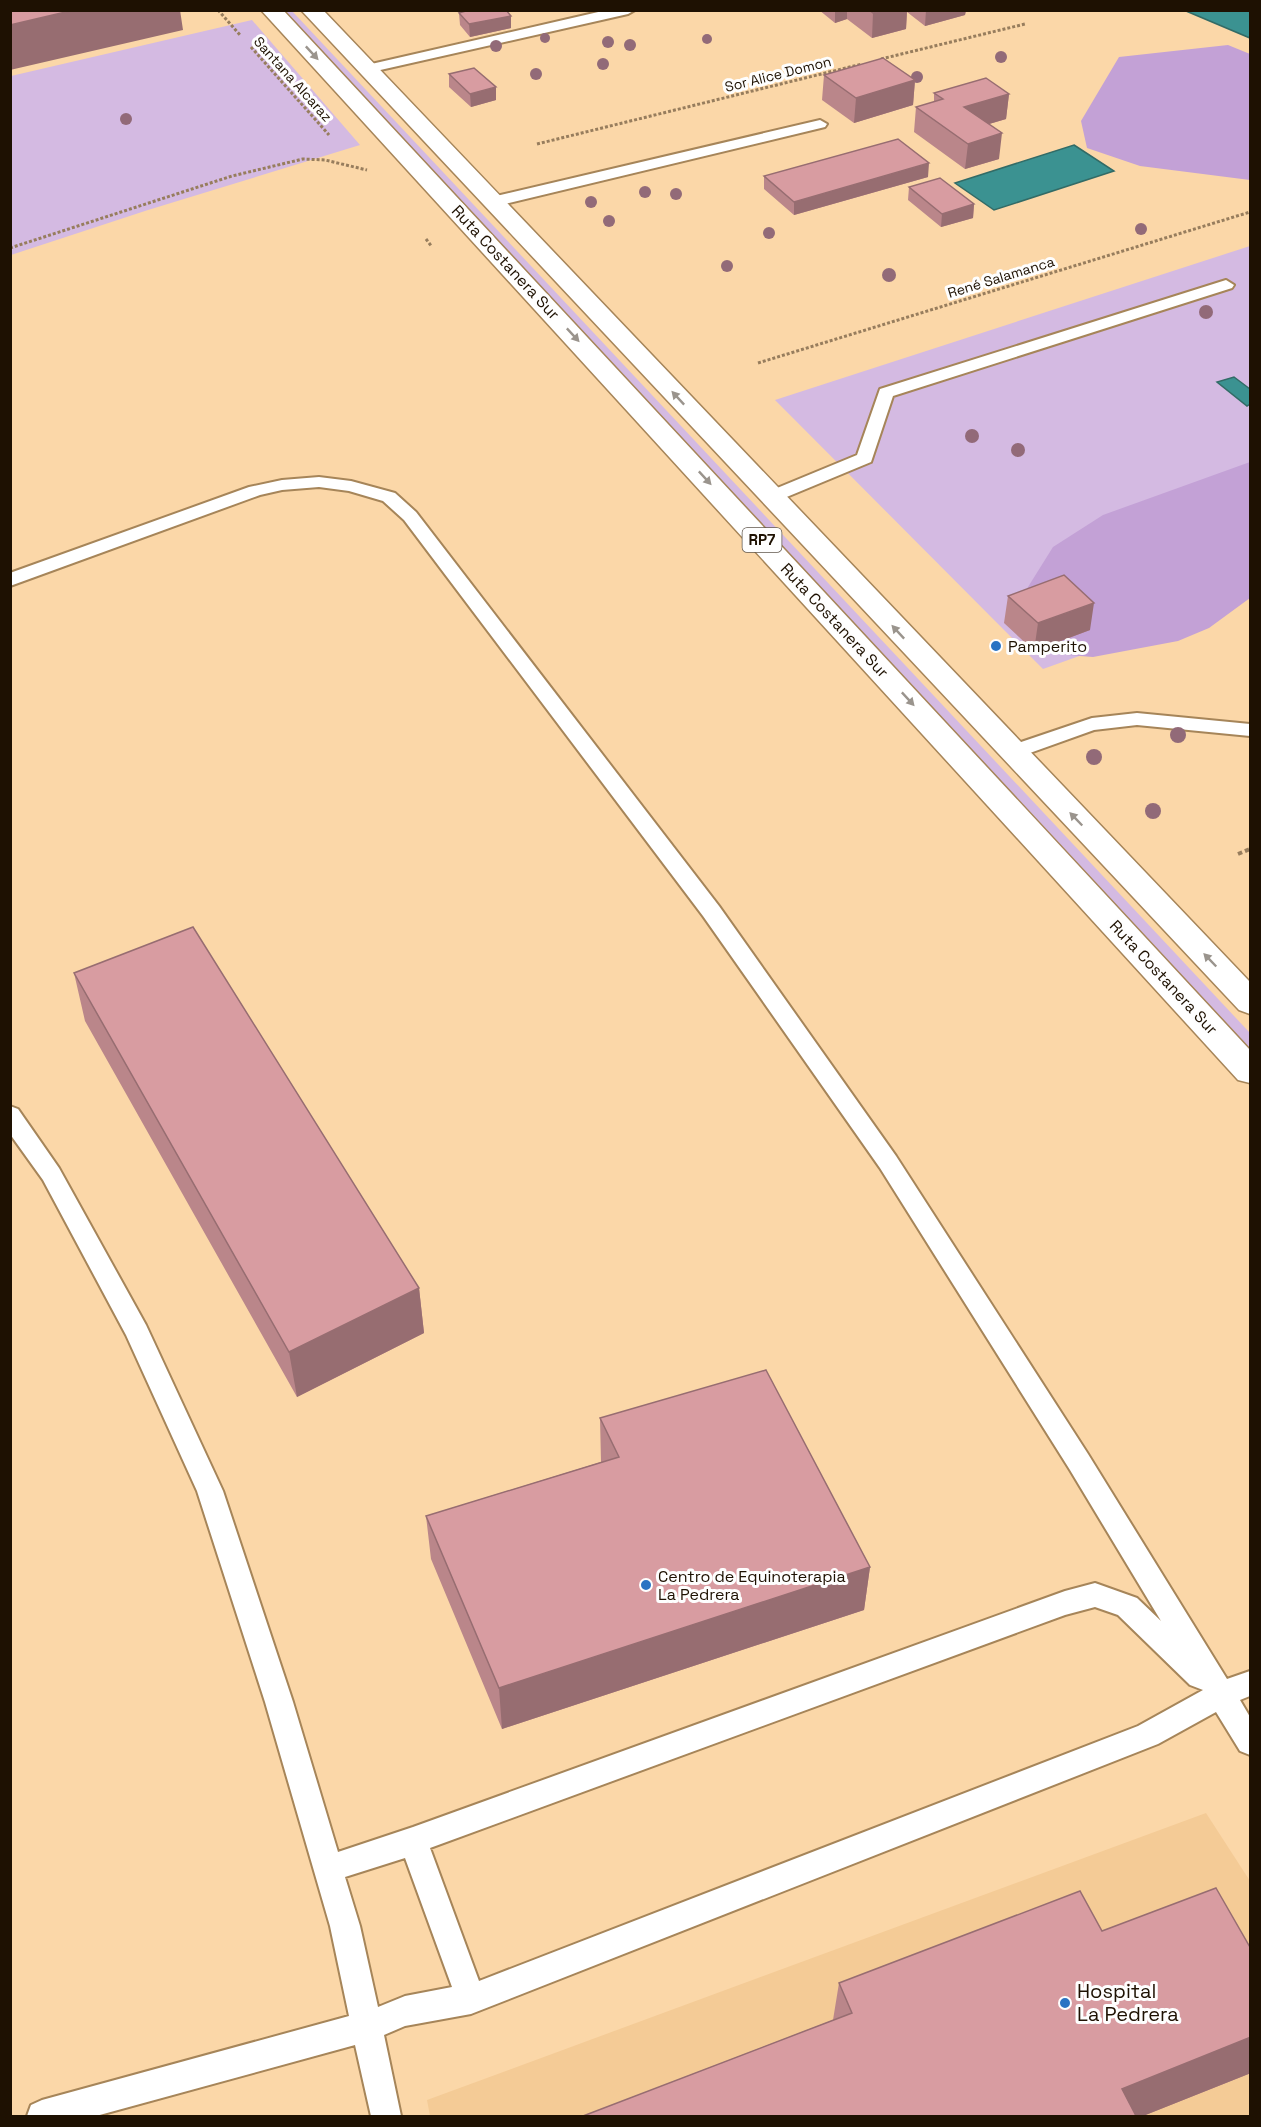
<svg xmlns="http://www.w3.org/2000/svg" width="1261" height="2127" font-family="'Space Grotesk',sans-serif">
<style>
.built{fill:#f4cb96}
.green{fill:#d4bae2}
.forest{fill:#c3a1d6}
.water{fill:#3b9291;stroke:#326b66;stroke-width:1.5}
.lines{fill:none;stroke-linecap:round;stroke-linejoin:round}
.service-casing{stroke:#a68559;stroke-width:4}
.primary-casing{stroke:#a68559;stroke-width:3}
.path-far1{stroke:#977d5d;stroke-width:3;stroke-dasharray:3 2;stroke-linecap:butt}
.path{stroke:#977d5d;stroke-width:4;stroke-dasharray:4.5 3;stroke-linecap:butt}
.service{fill:#fff;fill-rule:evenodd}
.primary{fill:#fff;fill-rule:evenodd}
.tree{fill:#926a78}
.wall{fill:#ba868a}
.shaded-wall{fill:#976d71}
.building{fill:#d89ca1;stroke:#976d71;stroke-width:1.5}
.oneway{fill:#9a948d}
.poi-dot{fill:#2973c3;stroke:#fefefe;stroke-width:2}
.labels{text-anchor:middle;stroke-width:6;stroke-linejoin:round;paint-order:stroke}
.far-street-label{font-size:14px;fill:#1e1102;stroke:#fefefe}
.shield{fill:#fefefe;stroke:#61584e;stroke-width:1.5}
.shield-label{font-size:15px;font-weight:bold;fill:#1e1102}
.street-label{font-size:16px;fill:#1e1102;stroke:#fefefe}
.poi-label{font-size:16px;fill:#1e1102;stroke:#fefefe;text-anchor:start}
.near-poi-label{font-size:20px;fill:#1e1102;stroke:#fefefe;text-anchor:start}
</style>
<rect width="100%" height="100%" fill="#fbd7a8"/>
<path class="built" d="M1206,1813L1250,1881V2116H430L427,2100Z"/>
<path class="green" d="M280,11H292L1250,1033V1055Z
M252,20L360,145L148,210L11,255V76Z
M1250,246V595L1043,669L775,400Z"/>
<path class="forest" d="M1228,45L1250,54V180L1140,166L1087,148L1081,121L1119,57Z
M1250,462V598L1209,628L1178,641L1093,657L1028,652L1018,603L1053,547L1103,515Z"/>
<path class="water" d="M1186,11H1250V38Z
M1074,145L1114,171L994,210L955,183Z
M1234,377L1250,389V404L1247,406L1217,382Z"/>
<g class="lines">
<defs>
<path id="service" d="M607,10H635L628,14L367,73L360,69L367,65Z
M820,120L827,124L825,127L492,207L484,202L492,197Z
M1226,280L1234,285L1232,288L893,396L871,462L777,501H765L762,497L765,493L857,455L880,389Z
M319,477L351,481L395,493L416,512L719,906L896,1156L1088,1454L1227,1679L1250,1671V1696L1240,1700L1250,1717V1755L1240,1751L1216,1712L1158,1744L471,2014L405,2026L384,2035L401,2116H371L355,2045L96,2116H27L31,2105L42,2100L349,2016L330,1926L265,1702L197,1491L126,1335L43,1180L10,1134V1106L18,1109L59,1168L146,1325L223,1491L293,1702L338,1852L413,1827L1065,1591L1095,1583L1137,1598L1161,1621L1070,1470L880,1168L703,916L404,520L383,501L349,491L319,487L282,490L260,495L10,586V573L249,487L282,480ZM1095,1607L1118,1615L1190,1685L1203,1690L1138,1726L479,1981L430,1848L1065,1615ZM405,1858L452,1987L405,1996L378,2007L360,1926L345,1877Z
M1137,713L1250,724V736L1137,725L1094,730L1013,759L1006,757L1003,752L1006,747L1092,718Z"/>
<path id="primary" d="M261,10H283L1250,1050V1083L1238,1080Z
M301,10H323L1250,982V1014L1239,1010Z"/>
</defs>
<use href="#service" class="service-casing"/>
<use href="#primary" class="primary-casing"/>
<path class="path-far1" d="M218,10L240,35
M251,47L329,135
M881,59L1025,24
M537,144L862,64
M426,239L432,247
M10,248L232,176L303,159L325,160L367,170
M758,363L1250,212"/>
<path class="path" d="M1238,854L1250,849"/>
<use href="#service" class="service"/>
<use href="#primary" class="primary"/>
</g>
<g class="tree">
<circle cx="545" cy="38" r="5"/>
<circle cx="707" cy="39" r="5"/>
<circle cx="608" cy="42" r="6"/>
<circle cx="630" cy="45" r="6"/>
<circle cx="496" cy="46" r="6"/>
<circle cx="1001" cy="57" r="6"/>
<circle cx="603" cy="64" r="6"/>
<circle cx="536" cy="74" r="6"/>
<circle cx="917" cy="77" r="6"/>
<circle cx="126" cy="119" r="6"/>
<circle cx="645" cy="192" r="6"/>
<circle cx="676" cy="194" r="6"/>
<circle cx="591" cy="202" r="6"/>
<circle cx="609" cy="221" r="6"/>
<circle cx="1141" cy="229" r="6"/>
<circle cx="769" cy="233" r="6"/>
<circle cx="727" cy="266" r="6"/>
<circle cx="889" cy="275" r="7"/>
<circle cx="1206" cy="312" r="7"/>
<circle cx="972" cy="436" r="7"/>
<circle cx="1018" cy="450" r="7"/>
<circle cx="1178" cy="735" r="8"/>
<circle cx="1094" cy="757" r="8"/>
<circle cx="1153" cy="811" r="8"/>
</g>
<path class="wall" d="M819,10H966L965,15L925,26L907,12L906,29L872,38L847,19L835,23Z
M459,13L511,16V28L470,37L460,25Z
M449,74L496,100L471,107L449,87Z
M824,75L915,80L913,105L854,123L822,100Z
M934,93L1009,94L1006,119L989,124L999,159L965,169L914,132L916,107L934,102Z
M764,176L928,177L794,215L764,189Z
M909,187L974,204L973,218L941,227L908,200Z
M1008,596L1090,630L1034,651L1004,623Z
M74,973L419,1288L424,1333L297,1397L85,1021Z
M600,1418L870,1567L864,1610L502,1729L431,1559L426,1516L601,1462Z
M1102,1931L1251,1949V2073L1143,2116H583L833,2020L839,1983Z"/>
<path class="shaded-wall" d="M74,10H180L183,30L10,70V25Z
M835,10H847V19L835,23Z
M885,10H907L906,29L872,38L873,13Z
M926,10H966L965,15L925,26Z
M511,16V28L470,37L469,24Z
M915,80L913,105L854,123L856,98Z
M496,87V100L471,107L470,94Z
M1009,94L1006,119L962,132L964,107Z
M1002,133L999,159L965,169L968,144Z
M929,163L928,177L794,215V202Z
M974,204L973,218L941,227L942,214Z
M1094,603L1090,630L1034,651L1038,623Z
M419,1288L424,1333L297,1397L289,1352Z
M870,1567L864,1610L502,1729L499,1688Z
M1251,2037V2073L1143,2116H1111L1122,2089Z"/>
<path class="building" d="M10,10H74L10,25Z
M469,10H506L511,16L469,24L459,13Z
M869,10H885L873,13Z
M883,58L915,80L856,98L824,75Z
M474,68L496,87L470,94L449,74Z
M986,78L1009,94L964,107L1002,133L968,144L916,107L943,99L934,93Z
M898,139L929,163L794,202L764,176Z
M940,178L974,204L942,214L909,187Z
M1064,575L1094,603L1038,623L1008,596Z
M193,927L419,1288L289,1352L74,973Z
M766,1370L870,1567L499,1688L426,1516L619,1457L600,1418Z
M1216,1888L1251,1949V2037L1122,2089L1136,2116H583L852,2013L839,1983L1080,1891L1102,1931Z"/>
<defs><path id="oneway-solid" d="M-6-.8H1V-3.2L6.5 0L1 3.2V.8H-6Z" transform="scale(1.5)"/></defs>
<g class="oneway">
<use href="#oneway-solid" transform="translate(312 53) rotate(47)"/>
<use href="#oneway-solid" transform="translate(573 335) rotate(47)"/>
<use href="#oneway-solid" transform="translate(678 398) rotate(-133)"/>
<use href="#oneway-solid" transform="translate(705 478) rotate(47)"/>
<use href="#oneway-solid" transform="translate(898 632) rotate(-133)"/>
<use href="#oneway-solid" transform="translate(908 699) rotate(47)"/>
<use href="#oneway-solid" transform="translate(1076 819) rotate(-134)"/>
<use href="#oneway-solid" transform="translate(1210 960) rotate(-134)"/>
</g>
<g class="poi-dot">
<circle cx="996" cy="646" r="6"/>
<circle cx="646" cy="1585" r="6"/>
<circle cx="1065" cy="2003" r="6"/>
</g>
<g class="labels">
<g class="far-street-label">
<text transform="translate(778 74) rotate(-14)" y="5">Sor Alice Domon</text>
<text transform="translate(293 79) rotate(48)" y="5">Santana Alcaraz</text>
<text transform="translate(1001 277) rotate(-17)" y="5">René Salamanca</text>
</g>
<rect class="shield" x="742.5" y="528" width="39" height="24" rx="4.5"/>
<g class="shield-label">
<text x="762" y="545">RP7</text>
</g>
<g class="street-label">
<text transform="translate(506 262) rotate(47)" y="6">Ruta Costanera Sur</text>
<text transform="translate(835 620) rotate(47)" y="6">Ruta Costanera Sur</text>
<text transform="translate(1164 977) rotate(47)" y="6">Ruta Costanera Sur</text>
</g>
<g class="poi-label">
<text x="1008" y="652">Pamperito</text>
<text x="658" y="1582">Centro de Equinoterapia<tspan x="658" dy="18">La Pedrera</tspan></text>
</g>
<g class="near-poi-label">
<text x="1077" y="1998">Hospital<tspan x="1077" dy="23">La Pedrera</tspan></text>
</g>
</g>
<rect width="1261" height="2127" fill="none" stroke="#1e1102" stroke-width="24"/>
</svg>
